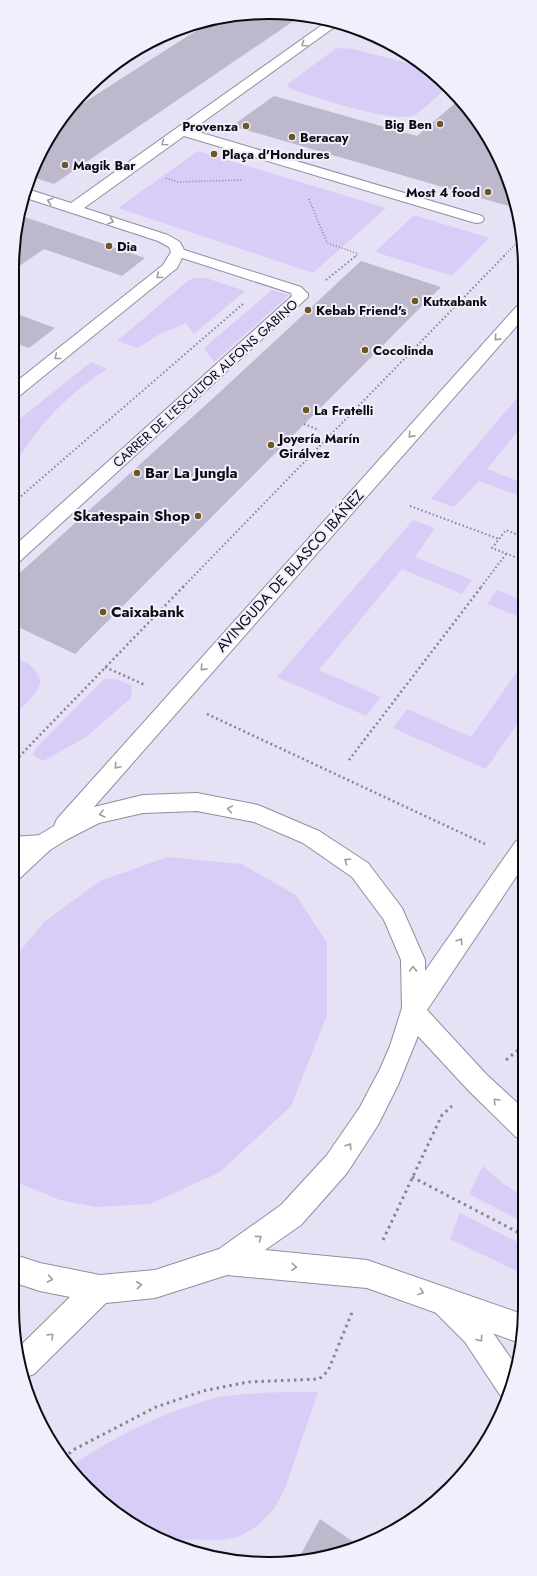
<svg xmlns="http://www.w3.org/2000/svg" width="537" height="1576" font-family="Jost,sans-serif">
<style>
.green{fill:#d8cdf7}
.building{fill:#bdb8cc}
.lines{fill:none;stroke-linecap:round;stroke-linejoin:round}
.pedestrian-casing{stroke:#928da0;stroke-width:2}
.minor-casing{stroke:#928da0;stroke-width:2}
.tertiary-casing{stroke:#928da0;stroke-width:2}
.secondary-casing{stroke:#928da0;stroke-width:2}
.primary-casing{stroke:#928da0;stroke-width:2}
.path-far3{stroke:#878492;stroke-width:1.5;stroke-dasharray:1 2;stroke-linecap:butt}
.path-far2{stroke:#878492;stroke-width:2;stroke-dasharray:1.5 2.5;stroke-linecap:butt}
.path-far1{stroke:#878492;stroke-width:2.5;stroke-dasharray:2 3;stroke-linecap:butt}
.path{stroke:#878492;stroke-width:3;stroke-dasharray:2.5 4;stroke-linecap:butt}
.pedestrian{fill:#fff;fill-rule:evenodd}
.minor{fill:#fff;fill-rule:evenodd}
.tertiary{fill:#fff;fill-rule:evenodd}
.secondary{fill:#fff;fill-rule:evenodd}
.primary{fill:#fff;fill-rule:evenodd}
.oneway{stroke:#9e9da0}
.poi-dot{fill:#6b5726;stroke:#f2effc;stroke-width:1.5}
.labels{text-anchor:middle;stroke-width:4;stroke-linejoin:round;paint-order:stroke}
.far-poi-label{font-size:13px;font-weight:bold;fill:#0d0b12;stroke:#f2effc;text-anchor:start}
.far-street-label{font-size:13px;fill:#0d0b12;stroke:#f2effc}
.poi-label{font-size:15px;font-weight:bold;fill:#0d0b12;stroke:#f2effc;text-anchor:start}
.street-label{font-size:15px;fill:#0d0b12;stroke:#f2effc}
.rim{fill:none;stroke:#0d0b12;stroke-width:2}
</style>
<rect width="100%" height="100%" fill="#e6e1f5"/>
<path class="green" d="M341,48L353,49L423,67L447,87C439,94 422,112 414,115C394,124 319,98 296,91L288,87V84L335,49Z
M198,151L386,208L313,273L118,208Z
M414,215L489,238L452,276L375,252Z
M195,278H206L245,291L194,334L186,323L160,334L138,348L117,341L189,280Z
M272,290L289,295L214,362L204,348Z
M91,362L107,369C68,394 41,422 17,461L12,459V425Z
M523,391V425L487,469L523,483V497L479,481L454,507L431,499Z
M413,520L435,528L415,557L472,580L462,594L402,569L319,670L381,697L366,716L277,677Z
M497,590L524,601V619L487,604Z
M12,658C20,659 32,664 36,672C37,674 40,678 40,680C42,691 19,710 12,717Z
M524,662V714L486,769L393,728L407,709L471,737Z
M104,679H117L132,686L131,698L86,737L43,761L33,755L36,748Z
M167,857L241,864L296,895L327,943V1015L291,1106L220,1172L150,1204L96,1207L60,1200L16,1182L12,1178V961L44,922L100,881Z
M483,1166L505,1185L525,1197V1223L469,1194Z
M460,1213L525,1246V1275L450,1239Z
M318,1392L286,1486L274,1509L256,1527L238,1537L220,1540L160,1539L155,1537L76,1477L70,1467C111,1438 166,1411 215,1398C221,1396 229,1396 236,1395C263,1392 290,1392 318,1392Z"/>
<path class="building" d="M235,14L298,18L54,184L33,177L63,116L208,23Z
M362,32L392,44V45L356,36Z
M274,96L417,136L460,99L499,155L515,208L232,126Z
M19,215L145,258L122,276L44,249L12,271Z
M361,261L441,287L75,654L12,624V580L220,392Z
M12,312L55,328L29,348L12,342Z
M320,1519L358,1545L335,1555L299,1558Z"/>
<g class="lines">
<defs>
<path id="pedestrian" d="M178,248L301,287L308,294V297L19,562L12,564V548L292,296L291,293L173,255L171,252L173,249Z"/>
<path id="minor" d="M329,20L340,23L192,130L482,216L484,219L482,222L477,223L472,222L184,136L84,208L168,235L180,242L185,252L177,268L18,397L12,398V385L163,265L171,252L169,247L158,241L23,197L27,189L71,203Z"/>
<path id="tertiary" d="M446,1289C475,1301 499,1342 517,1367L516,1374L506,1397L500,1395L465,1342L436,1313L432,1303L436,1293Z"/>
<path id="secondary" d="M42,835L50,838L53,844L50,850L42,853L12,855V837Z"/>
<path id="primary" d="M523,304V319L94,807L143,795L197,793L258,805L319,831L368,863L402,908L425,960V971L516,841L524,838V865L427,1010L487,1075L525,1110V1140L516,1137L469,1091L418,1036L398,1085L378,1125L347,1173L301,1225L265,1250L367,1260L522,1314L524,1315L520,1343L367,1288L227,1275L155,1298L106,1303L34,1374L26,1377L20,1346L70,1297L40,1291L12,1282V1254L40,1263L100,1275L155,1270L219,1249L281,1205L327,1155L360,1107L380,1069L390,1046L402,1008L401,960L384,920L352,877L303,843L254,822L197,811L143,813L99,823L66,840L50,850L20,878L12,880V857L34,838L54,826L57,819L517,306Z"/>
</defs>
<use href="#pedestrian" class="pedestrian-casing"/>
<use href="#minor" class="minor-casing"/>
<use href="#tertiary" class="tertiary-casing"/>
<use href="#secondary" class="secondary-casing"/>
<use href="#primary" class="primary-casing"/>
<path class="path-far3" d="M166,178L177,182L243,180
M309,199L327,243L359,254
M356,256L358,254
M504,256L523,236"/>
<path class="path-far2" d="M326,280L357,255
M304,424L319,430
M12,504L244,303
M410,506L499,539
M520,536L523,531
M523,537L506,530L492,548L520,559L523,555
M183,587L505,255
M481,587L506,554"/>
<path class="path-far1" d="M105,667L145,685
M207,714L485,844
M349,760L482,586
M12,764L184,586"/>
<path class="path" d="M506,1060L524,1045
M412,1177L525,1236
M383,1240L442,1115L452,1106
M64,1458L73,1450L156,1407L203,1391L248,1382L319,1379L328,1371L353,1310"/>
<use href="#pedestrian" class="pedestrian"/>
<use href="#minor" class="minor"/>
<use href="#tertiary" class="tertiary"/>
<use href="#secondary" class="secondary"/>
<use href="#primary" class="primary"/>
</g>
<defs><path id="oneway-chevron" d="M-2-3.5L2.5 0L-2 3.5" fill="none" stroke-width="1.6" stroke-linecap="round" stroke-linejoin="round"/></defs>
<g class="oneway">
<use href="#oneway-chevron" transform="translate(304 44) rotate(145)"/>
<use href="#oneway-chevron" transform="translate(164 143) rotate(145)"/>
<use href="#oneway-chevron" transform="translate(50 201) rotate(-162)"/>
<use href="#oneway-chevron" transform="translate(111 221) rotate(19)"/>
<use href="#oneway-chevron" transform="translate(159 276) rotate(141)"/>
<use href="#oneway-chevron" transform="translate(497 338) rotate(132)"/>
<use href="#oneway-chevron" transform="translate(57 357) rotate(142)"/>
<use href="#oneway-chevron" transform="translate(411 435) rotate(132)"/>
<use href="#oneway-chevron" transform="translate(203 668) rotate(132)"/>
<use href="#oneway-chevron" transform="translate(117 766) rotate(131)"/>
<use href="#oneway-chevron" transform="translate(230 809) rotate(-170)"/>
<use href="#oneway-chevron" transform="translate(102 814) rotate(166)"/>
<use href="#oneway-chevron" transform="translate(347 861) rotate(-146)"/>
<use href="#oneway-chevron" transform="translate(460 941) rotate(-56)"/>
<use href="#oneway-chevron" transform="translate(413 969) rotate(-92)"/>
<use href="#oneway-chevron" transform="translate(496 1101) rotate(-135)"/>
<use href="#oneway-chevron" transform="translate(349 1146) rotate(-56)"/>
<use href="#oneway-chevron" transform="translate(259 1238) rotate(-36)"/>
<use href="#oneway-chevron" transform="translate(294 1267) rotate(5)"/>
<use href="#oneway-chevron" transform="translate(50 1279) rotate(11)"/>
<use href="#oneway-chevron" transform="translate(139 1285) rotate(-6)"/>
<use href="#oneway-chevron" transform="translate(421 1292) rotate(20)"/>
<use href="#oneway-chevron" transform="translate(51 1336) rotate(-44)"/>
<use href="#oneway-chevron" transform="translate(480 1339) rotate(54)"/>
</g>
<g class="poi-dot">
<circle cx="440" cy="124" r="4"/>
<circle cx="246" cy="126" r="4"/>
<circle cx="292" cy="137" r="4"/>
<circle cx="214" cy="154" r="4"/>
<circle cx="65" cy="165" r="4"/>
<circle cx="488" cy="192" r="4"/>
<circle cx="109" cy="246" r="4"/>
<circle cx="415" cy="301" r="4"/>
<circle cx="308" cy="310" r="4"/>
<circle cx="365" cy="350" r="4"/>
<circle cx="306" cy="410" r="4"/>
<circle cx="271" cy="445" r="4"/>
<circle cx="137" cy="473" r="4"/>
<circle cx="198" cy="516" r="4"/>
<circle cx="103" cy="612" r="4"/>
</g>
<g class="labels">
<g class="far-poi-label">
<text x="432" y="129" text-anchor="end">Big Ben</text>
<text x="238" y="131" text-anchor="end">Provenza</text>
<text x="300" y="142">Beracay</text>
<text x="222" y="159">Plaça d'Hondures</text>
<text x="73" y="170">Magik Bar</text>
<text x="480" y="197" text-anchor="end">Most 4 food</text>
<text x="117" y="251">Dia</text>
<text x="423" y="306">Kutxabank</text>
<text x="316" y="315">Kebab Friend's</text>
<text x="373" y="355">Cocolinda</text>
<text x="314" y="415">La Fratelli</text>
<text x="279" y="443">Joyería Marín<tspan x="279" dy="15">Girálvez</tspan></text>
</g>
<g class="far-street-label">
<text transform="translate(205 383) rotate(-42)" y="5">CARRER DE L'ESCULTOR ALFONS GABINO</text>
</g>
<g class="poi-label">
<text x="145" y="478">Bar La Jungla</text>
<text x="190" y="521" text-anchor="end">Skatespain Shop</text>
<text x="111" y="617">Caixabank</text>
</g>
<g class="street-label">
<text transform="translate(290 571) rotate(-48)" y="5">AVINGUDA DE BLASCO IBÁÑEZ</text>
</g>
</g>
<path d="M0 0H537V1576H0ZM268 19H269A249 249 0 0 1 518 268V1308A249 249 0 0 1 269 1557H268A249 249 0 0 1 19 1308V268A249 249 0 0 1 268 19Z" fill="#f2effc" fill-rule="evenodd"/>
<path class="rim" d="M268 19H269A249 249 0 0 1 518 268V1308A249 249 0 0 1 269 1557H268A249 249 0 0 1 19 1308V268A249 249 0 0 1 268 19Z"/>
</svg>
